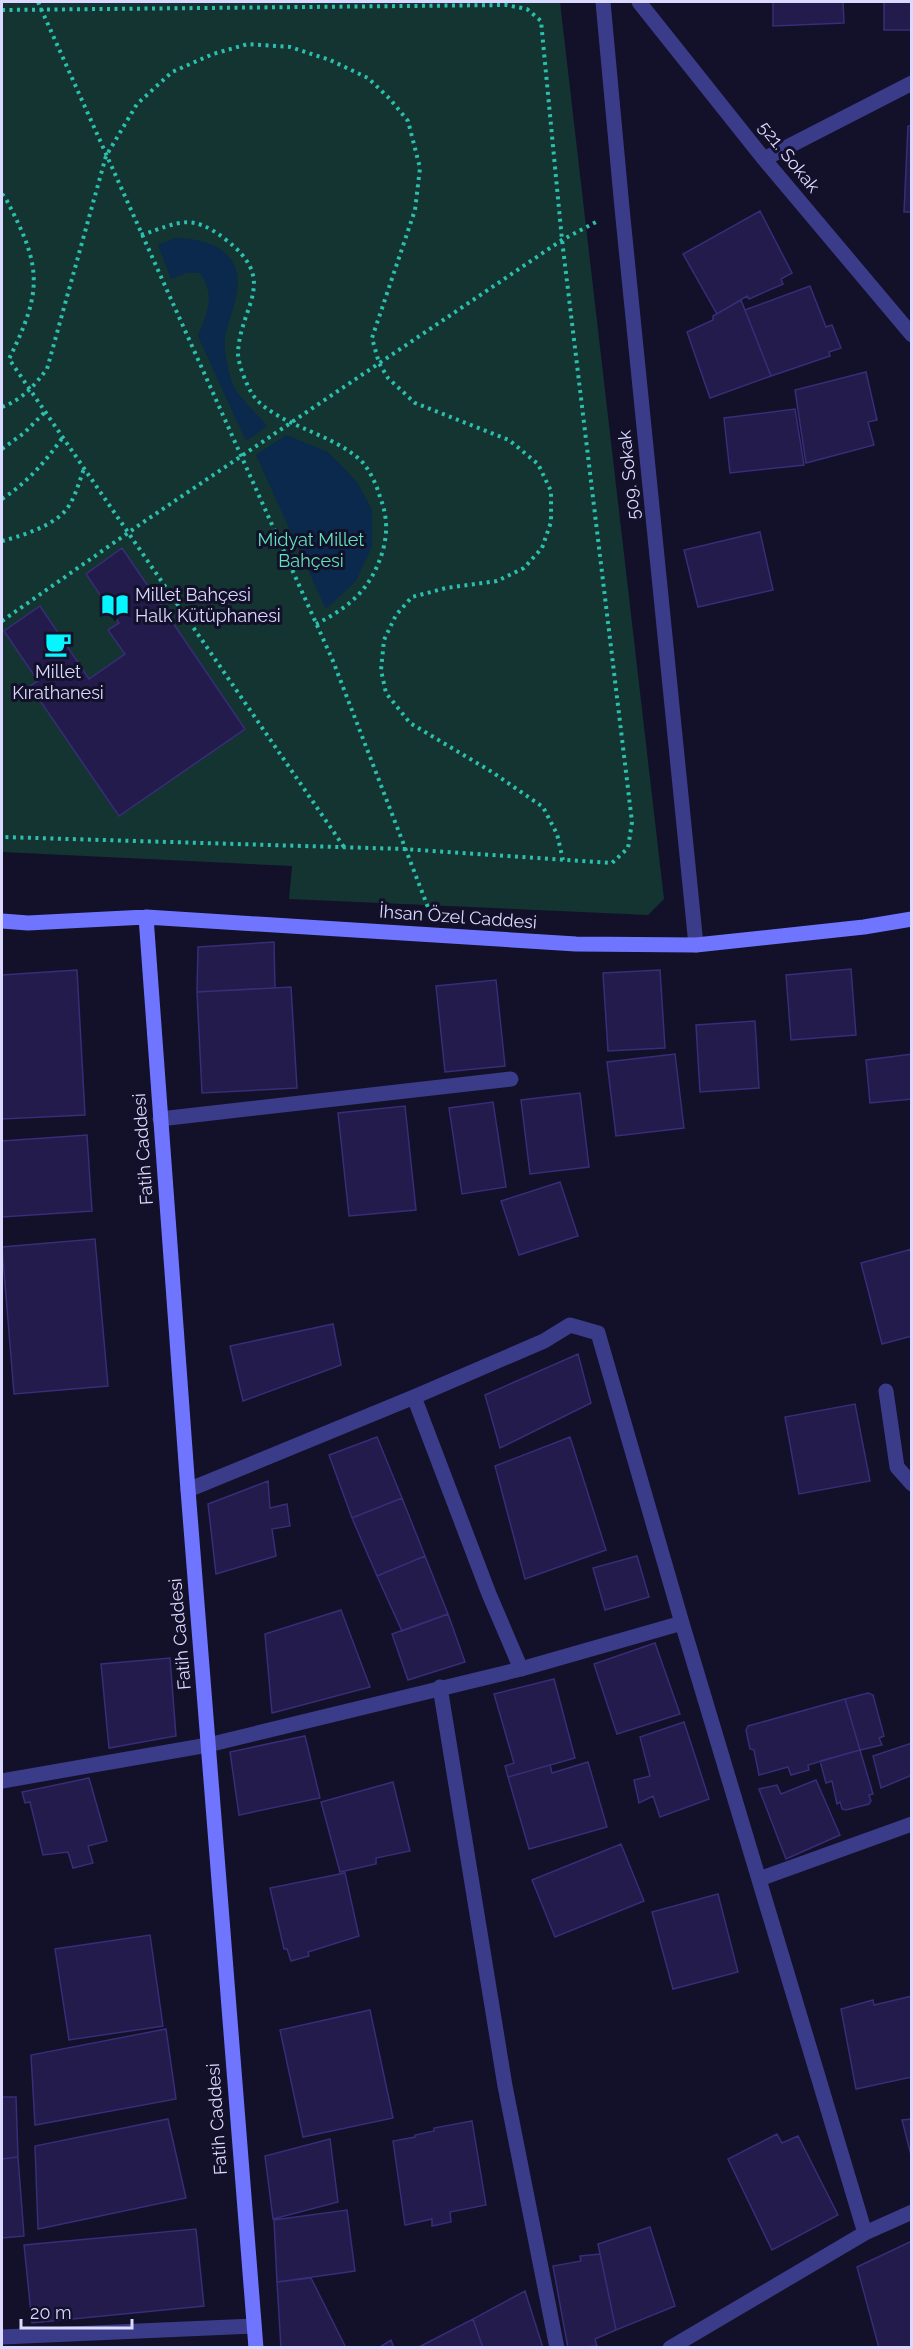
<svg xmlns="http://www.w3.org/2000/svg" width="913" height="2349" font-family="Raleway,sans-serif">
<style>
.green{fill:#133431}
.water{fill:#0b284d}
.building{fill:#221b4b;stroke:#372d78;stroke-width:1.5}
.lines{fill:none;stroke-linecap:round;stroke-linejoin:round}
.path{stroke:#2dbfad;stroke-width:4;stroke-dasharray:3 4.5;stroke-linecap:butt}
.street{stroke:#3a3c8a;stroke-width:15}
.secondary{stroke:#7075ff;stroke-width:15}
.labels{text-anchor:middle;stroke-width:6;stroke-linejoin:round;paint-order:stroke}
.street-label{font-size:18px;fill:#dbd9ff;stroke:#13102a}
.park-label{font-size:18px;fill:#60e4ba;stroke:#13102a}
.poi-label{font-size:18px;fill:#dbd9ff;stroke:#13102a;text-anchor:start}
</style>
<rect width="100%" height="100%" fill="#13102a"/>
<path class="green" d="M2,2H560L664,899L648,915L289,899L292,866L2,852Z"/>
<path class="water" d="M175,238C216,239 247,255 235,301C231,317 223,335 225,351C226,361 230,378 234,387C240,398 258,415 267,426L246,441L198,336C207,313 216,296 200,273H186L171,279L158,245Z
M286,435L328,452L357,482L372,510V546L356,581L326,609L256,455Z"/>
<path class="building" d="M773,2H843L844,23L773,26Z
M884,2H912V30H884Z
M908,126H912V212H904Z
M760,211L792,273L781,279L783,284L749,299L747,296L717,314L683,254Z
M810,286L826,327L832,325L841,348L829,352L830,356L771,376L745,310Z
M741,300L771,376L710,398L687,332L713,320V316Z
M866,372L877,420L868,422L874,445L806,463L795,390Z
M795,409L804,465L730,473L724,418Z
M760,532L773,590L698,607L684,550Z
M122,548L245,729L119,816L30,686L38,681L4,631L40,606L89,679L125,654L108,630L119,623L86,574Z
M274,942L275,988L197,992L198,947Z
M851,969L856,1035L791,1040L786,975Z
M77,970L85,1115L2,1119V975Z
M660,970L665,1048L608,1051L603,973Z
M496,980L505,1066L445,1072L436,986Z
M291,987L297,1088L202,1093L197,992Z
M755,1021L759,1088L700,1092L696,1025Z
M675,1054L684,1128L616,1136L607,1062Z
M912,1054V1099L870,1103L866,1060Z
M580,1093L589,1167L530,1174L521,1100Z
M493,1102L506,1187L462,1194L449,1108Z
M405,1106L416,1210L349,1216L338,1113Z
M87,1135L92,1211L2,1217V1141Z
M560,1182L578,1236L519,1255L501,1201Z
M95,1239L108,1386L14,1394L2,1247Z
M912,1249V1336L882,1344L861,1263Z
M333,1324L341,1365L243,1401L230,1346Z
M578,1354L591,1403L500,1448L485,1395Z
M855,1404L870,1481L799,1494L785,1417Z
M377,1437L402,1498L352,1518L329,1455Z
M570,1437L606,1550L525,1579L495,1466Z
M268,1481L270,1508L287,1504L290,1526L272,1529L276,1556L216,1574L208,1504Z
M402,1498L425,1556L377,1576L352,1518Z
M425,1556L448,1614L402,1631L377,1576Z
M637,1556L649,1597L605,1610L593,1568Z
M341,1610L370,1687L272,1713L265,1634Z
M448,1614L465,1662L408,1680L392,1634Z
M655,1643L680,1714L617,1734L594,1664Z
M170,1658L176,1736L109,1748L101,1664Z
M554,1679L575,1758L508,1777L505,1766L514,1763L494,1694Z
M868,1693L873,1695L884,1736L879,1738L882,1745L860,1750L845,1699Z
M845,1699L860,1750L808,1765L809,1770L791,1775L788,1767L759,1775L754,1750L750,1749L746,1730L748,1726Z
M684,1722L709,1799L660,1817L653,1796L639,1803L634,1780L650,1776L640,1737Z
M305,1736L320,1798L239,1815L230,1752Z
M912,1743V1775L881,1788L873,1756Z
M860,1750L873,1794L869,1795L871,1801L869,1804L846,1810L842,1809L840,1802L837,1804L832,1781L826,1783L820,1761Z
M588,1762L607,1827L529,1849L508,1777L550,1765L552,1773Z
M89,1778L107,1841L88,1846L93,1863L73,1868L68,1852L43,1855L30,1802L25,1803L22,1792Z
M816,1780L840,1835L786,1859L759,1789L777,1785L781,1794Z
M393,1782L410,1851L376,1858V1864L340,1872L321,1802Z
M621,1844L644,1901L555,1937L532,1880Z
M345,1873L359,1936L308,1952L309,1956L291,1961L287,1949H284L270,1888Z
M718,1894L738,1972L673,1989L652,1912Z
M150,1935L163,2026L69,2040L55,1949Z
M912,1996V2077L856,2089L841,2009L873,2000L874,2005Z
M370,2010L393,2118L303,2137L280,2030Z
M166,2029L176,2099L35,2125L31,2055Z
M2,2097H16L18,2157L2,2159Z
M168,2119L186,2198L38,2229L35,2146Z
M912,2119V2159L902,2120Z
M472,2121L486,2205L450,2212L451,2222L432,2226V2219L405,2225L393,2141L415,2137V2135L434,2131V2128Z
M777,2134L782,2143L798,2136L838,2215L772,2250L728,2159Z
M330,2139L338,2202L273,2219L265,2156Z
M18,2157L24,2236L2,2238V2159Z
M347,2210L355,2271L277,2282L274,2220Z
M650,2227L675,2306L616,2330L598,2244Z
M196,2229L204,2306L32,2323L24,2245Z
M912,2241V2348H879L857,2267Z
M600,2254L616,2330L595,2339L597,2346L568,2348L553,2266L581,2261L580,2256Z
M311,2278L346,2348H281L277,2282Z
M525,2291L543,2348H483L473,2319Z
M473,2319L483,2348H417Z
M391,2340L394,2348H378Z"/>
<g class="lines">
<path class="path" d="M38,2L333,661L429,910
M2,10L506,5L527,9L541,21L562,240L632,822L628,848L612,863L404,849L2,837
M2,194L6,199C42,267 43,290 9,359L344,847
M141,235C179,223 190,212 225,239C280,281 240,305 238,353C238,364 246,383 251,392C258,404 270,411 282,418C306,431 346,443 364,464C371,473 377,486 380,497C387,515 388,531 383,550C372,588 350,607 316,624
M2,407C23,399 34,386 47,369L106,156L137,104L172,72L213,54L248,44L290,47L330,60L368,78L390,99L408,121L420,168L415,210L372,338L379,363L388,378L415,403L509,440L538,464L551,491V522L542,548L524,568L497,581L446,588L412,597L396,615L384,640L381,670L386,693L410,723L492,772L543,807L557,834L563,860
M2,449L24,433L46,411
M2,499C28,482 45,462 63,437
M2,541C21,536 46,528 61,515C74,504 78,484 84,469
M2,621L145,521L562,240L596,222"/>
<path class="street" d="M603,2L622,208L696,945
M639,2L764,159L912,335
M764,159L912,83
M160,1119L511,1079
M886,1391L897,1467L912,1484
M414,1397L489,1594L521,1669
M188,1490L414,1397L544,1341L570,1325L598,1333L682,1623L865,2233
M440,1687L505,2086L557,2348
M2,1781L208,1745L521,1669L682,1623
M759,1879L912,1824
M2,2337L254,2326
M670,2348L865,2233L912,2212"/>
<path class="secondary" d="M146,917L188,1490L256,2348
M2,921L28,923L146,917L576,944L696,945L864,927L912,919"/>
</g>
<defs>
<symbol id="library-bare" viewBox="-9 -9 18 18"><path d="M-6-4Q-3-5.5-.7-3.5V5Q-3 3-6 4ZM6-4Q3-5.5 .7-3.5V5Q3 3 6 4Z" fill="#05f6ff" stroke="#13102a" stroke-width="2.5" paint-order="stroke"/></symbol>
<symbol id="cafe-bare" viewBox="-9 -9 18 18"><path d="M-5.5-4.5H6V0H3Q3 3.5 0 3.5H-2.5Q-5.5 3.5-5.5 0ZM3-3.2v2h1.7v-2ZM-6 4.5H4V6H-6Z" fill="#05f6ff" stroke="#13102a" stroke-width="2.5" paint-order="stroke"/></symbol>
</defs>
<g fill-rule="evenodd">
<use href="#library-bare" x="96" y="586" width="38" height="38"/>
<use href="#cafe-bare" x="39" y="625" width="38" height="38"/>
</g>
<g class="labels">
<g class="street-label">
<text transform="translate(789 157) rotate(51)" y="6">521. Sokak</text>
<text transform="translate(629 475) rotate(-96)" y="6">509. Sokak</text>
<text transform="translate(458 917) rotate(4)" y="6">İhsan Özel Caddesi</text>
<text transform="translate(143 1149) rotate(-94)" y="6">Fatih Caddesi</text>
<text transform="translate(180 1634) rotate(-95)" y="6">Fatih Caddesi</text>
<text transform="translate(217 2119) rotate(-94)" y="6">Fatih Caddesi</text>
</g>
<g class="park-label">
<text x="311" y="546">Midyat Millet<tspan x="311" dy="21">Bahçesi</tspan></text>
</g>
<g class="poi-label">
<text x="135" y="601">Millet Bahçesi<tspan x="135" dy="21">Halk Kütüphanesi</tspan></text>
<text x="58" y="678" text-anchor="middle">Millet<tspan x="58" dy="21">Kırathanesi</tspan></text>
</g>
</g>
<rect width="913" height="2349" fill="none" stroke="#dbd9ff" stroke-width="6"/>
<path d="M21 2319v9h111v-9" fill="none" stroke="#dbd9ff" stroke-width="3"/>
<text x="30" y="2319" font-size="18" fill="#dbd9ff" stroke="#13102a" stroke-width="4.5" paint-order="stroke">20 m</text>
</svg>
